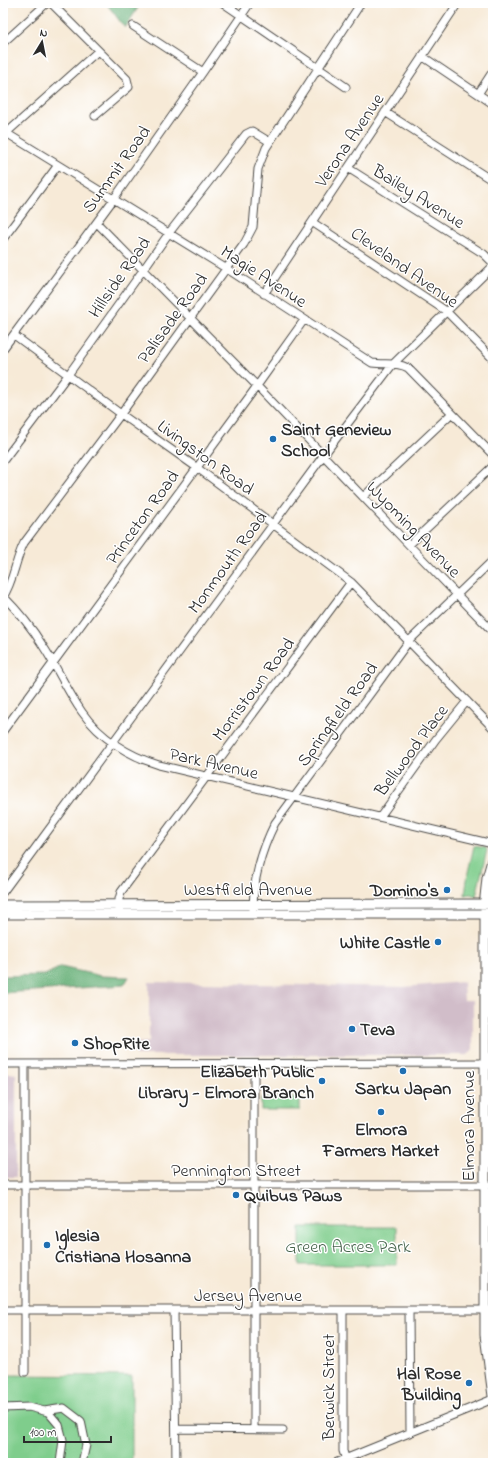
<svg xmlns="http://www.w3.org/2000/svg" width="496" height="1466" font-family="'Indie Flower',sans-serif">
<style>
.industrial{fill:#d1bdc9}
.green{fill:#7fcd8c;stroke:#557c5c}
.forest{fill:#67b078;stroke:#496e52}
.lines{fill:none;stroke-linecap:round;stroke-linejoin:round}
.minor-casing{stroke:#4a4845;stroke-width:9}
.major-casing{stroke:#4a4845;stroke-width:11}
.minor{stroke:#fff;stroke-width:7}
.major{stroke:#fff;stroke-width:9}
.poi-dot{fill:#1f6fb2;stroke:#fff;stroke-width:1.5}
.labels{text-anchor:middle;stroke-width:3;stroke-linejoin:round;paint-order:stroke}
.street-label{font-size:18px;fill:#2b2b2b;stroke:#fff}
.poi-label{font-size:18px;font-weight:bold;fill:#2b2b2b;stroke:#fff;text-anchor:start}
.park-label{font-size:18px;fill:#48644d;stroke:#fff}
</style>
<rect width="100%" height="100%" fill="#fff"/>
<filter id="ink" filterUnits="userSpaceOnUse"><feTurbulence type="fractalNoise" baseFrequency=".025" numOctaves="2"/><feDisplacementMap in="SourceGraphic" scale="8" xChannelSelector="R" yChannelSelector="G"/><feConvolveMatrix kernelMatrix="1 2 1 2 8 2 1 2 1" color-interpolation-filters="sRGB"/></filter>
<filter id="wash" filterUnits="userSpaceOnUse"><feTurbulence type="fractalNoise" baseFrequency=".012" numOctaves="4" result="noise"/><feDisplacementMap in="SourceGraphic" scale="16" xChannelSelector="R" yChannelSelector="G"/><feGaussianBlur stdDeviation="0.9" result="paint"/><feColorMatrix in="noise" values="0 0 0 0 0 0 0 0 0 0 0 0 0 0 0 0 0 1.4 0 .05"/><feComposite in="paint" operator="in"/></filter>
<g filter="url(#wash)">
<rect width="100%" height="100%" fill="#f7ead7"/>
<path class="industrial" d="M149,982L404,987L463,982L464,1000H473V1049L468,1055H135V1043L149,1042Z
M3,1072L16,1074V1177H3Z"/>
<path class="green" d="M474,846L486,848L487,850L476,896L470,894L465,895L468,872Z
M261,1098H300V1110H261Z
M300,1227H397V1265H300Z
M3,1375L132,1376V1463H3Z"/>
<path class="forest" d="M106,3H141L125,28Z
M61,967L101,976L129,977L124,985L3,993V976L45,975Z"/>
</g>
<g filter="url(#ink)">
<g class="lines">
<defs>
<path id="minor" d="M51,3L127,79L129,87L95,116
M223,3L346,87
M133,26L203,72
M3,43L47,3
M422,56L493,104
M478,94L493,71
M385,112L493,181
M3,131L227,269L372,363C385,365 397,362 408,368L493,455
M3,136L98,51
M348,168L484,254L493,263
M312,222L446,311L493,359
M97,223L257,386L409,545L493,632
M3,239L58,165
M264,294L458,3
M14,335L121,414L196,467L351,582L493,728
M3,349L113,200L203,72L250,3
M3,461L68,375L143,270L169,233L246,134L252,131L270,142
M363,497L452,413
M409,545L493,466
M3,596C18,611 32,628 43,646C57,667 67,691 82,712C100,738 129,756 159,765L493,844
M3,597C14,581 15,560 24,543L121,414L244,244L253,227L258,169L266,148L361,3
M3,731L257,386L304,320
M380,817L436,739L467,701
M3,892L323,456L393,364L493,266
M119,910V899L121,892L351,582
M253,910C253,878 261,851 275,823L409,641L493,560
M3,1064L493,1063
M25,1064V1372
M254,1064V1429
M3,1185H493
M3,1310H493
M174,1310L176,1463
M343,1310V1451L347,1463
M409,1310L410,1432
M3,1408L29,1407L48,1412L59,1425L63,1440L60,1463
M44,1411L64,1408L81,1421L86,1445L82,1463
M176,1429L283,1430
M335,1463L493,1399"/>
<path id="major" d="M493,857L487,878L485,897V1335L493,1396
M3,905L493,904
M3,914H493"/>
</defs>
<use href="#minor" class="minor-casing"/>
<use href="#major" class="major-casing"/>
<use href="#minor" class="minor"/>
<use href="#major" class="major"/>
</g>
</g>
<g class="poi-dot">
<circle cx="273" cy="439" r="4"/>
<circle cx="447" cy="890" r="4"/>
<circle cx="438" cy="942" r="4"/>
<circle cx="352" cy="1029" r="4"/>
<circle cx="75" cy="1043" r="4"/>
<circle cx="403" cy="1071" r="4"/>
<circle cx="322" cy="1081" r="4"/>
<circle cx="381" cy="1112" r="4"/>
<circle cx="236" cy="1195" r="4"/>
<circle cx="47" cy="1245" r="4"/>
<circle cx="469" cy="1383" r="4"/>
</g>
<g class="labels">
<g class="street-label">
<text transform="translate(349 140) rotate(-56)" y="6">Verona Avenue</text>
<text transform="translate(116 169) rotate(-54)" y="6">Summit Road</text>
<text transform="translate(419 196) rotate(32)" y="6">Bailey Avenue</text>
<text transform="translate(405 267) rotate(35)" y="6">Cleveland Avenue</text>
<text transform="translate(264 276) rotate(33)" y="6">Magie Avenue</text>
<text transform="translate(119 277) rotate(-55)" y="6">Hillside Road</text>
<text transform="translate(172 318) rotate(-54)" y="6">Palisade Road</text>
<text transform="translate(206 457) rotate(36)" y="6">Livingston Road</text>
<text transform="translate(142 517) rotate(-54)" y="6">Princeton Road</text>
<text transform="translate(414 529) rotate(46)" y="6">Wyoming Avenue</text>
<text transform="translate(227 562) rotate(-54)" y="6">Monmouth Road</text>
<text transform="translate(253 689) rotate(-53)" y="6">Morristown Road</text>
<text transform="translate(337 714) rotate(-54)" y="6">Springfield Road</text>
<text transform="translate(411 750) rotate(-53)" y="6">Bellwood Place</text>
<text transform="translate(214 763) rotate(13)" y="6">Park Avenue</text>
<text x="248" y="895">Westfield Avenue</text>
<text transform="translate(468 1126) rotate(-90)" y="6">Elmora Avenue</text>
<text x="236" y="1176">Pennington Street</text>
<text x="248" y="1301">Jersey Avenue</text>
<text transform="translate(328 1387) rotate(-90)" y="6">Berwick Street</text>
</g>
<g class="poi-label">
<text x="281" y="435">Saint Geneview<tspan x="281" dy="21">School</tspan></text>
<text x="439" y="896" text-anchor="end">Domino's</text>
<text x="430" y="948" text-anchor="end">White Castle</text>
<text x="360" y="1035">Teva</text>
<text x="83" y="1049">ShopRite</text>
<text x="314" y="1077" text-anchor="end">Elizabeth Public<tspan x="314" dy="21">Library - Elmora Branch</tspan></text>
<text x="403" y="1094" text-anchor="middle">Sarku Japan</text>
<text x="381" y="1135" text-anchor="middle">Elmora<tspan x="381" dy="21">Farmers Market</tspan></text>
<text x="244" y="1201">Quibus Paws</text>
<text x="55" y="1241">Iglesia<tspan x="55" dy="21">Cristiana Hosanna</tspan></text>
<text x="461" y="1379" text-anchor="end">Hal Rose<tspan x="461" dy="21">Building</tspan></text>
</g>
<g class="park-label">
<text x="348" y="1252">Green Acres Park</text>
</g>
</g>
<rect width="496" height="1466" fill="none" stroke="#fff" stroke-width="16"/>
<g transform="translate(42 42) rotate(10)" stroke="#ffffff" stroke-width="3" paint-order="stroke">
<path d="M0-3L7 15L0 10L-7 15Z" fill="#2b2b2b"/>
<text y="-6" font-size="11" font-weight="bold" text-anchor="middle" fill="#2b2b2b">N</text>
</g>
<path d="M24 1436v6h87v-6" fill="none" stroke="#2b2b2b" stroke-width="2"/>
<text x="30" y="1436" font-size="12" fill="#2b2b2b" stroke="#ffffff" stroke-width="3" paint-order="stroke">100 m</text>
</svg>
